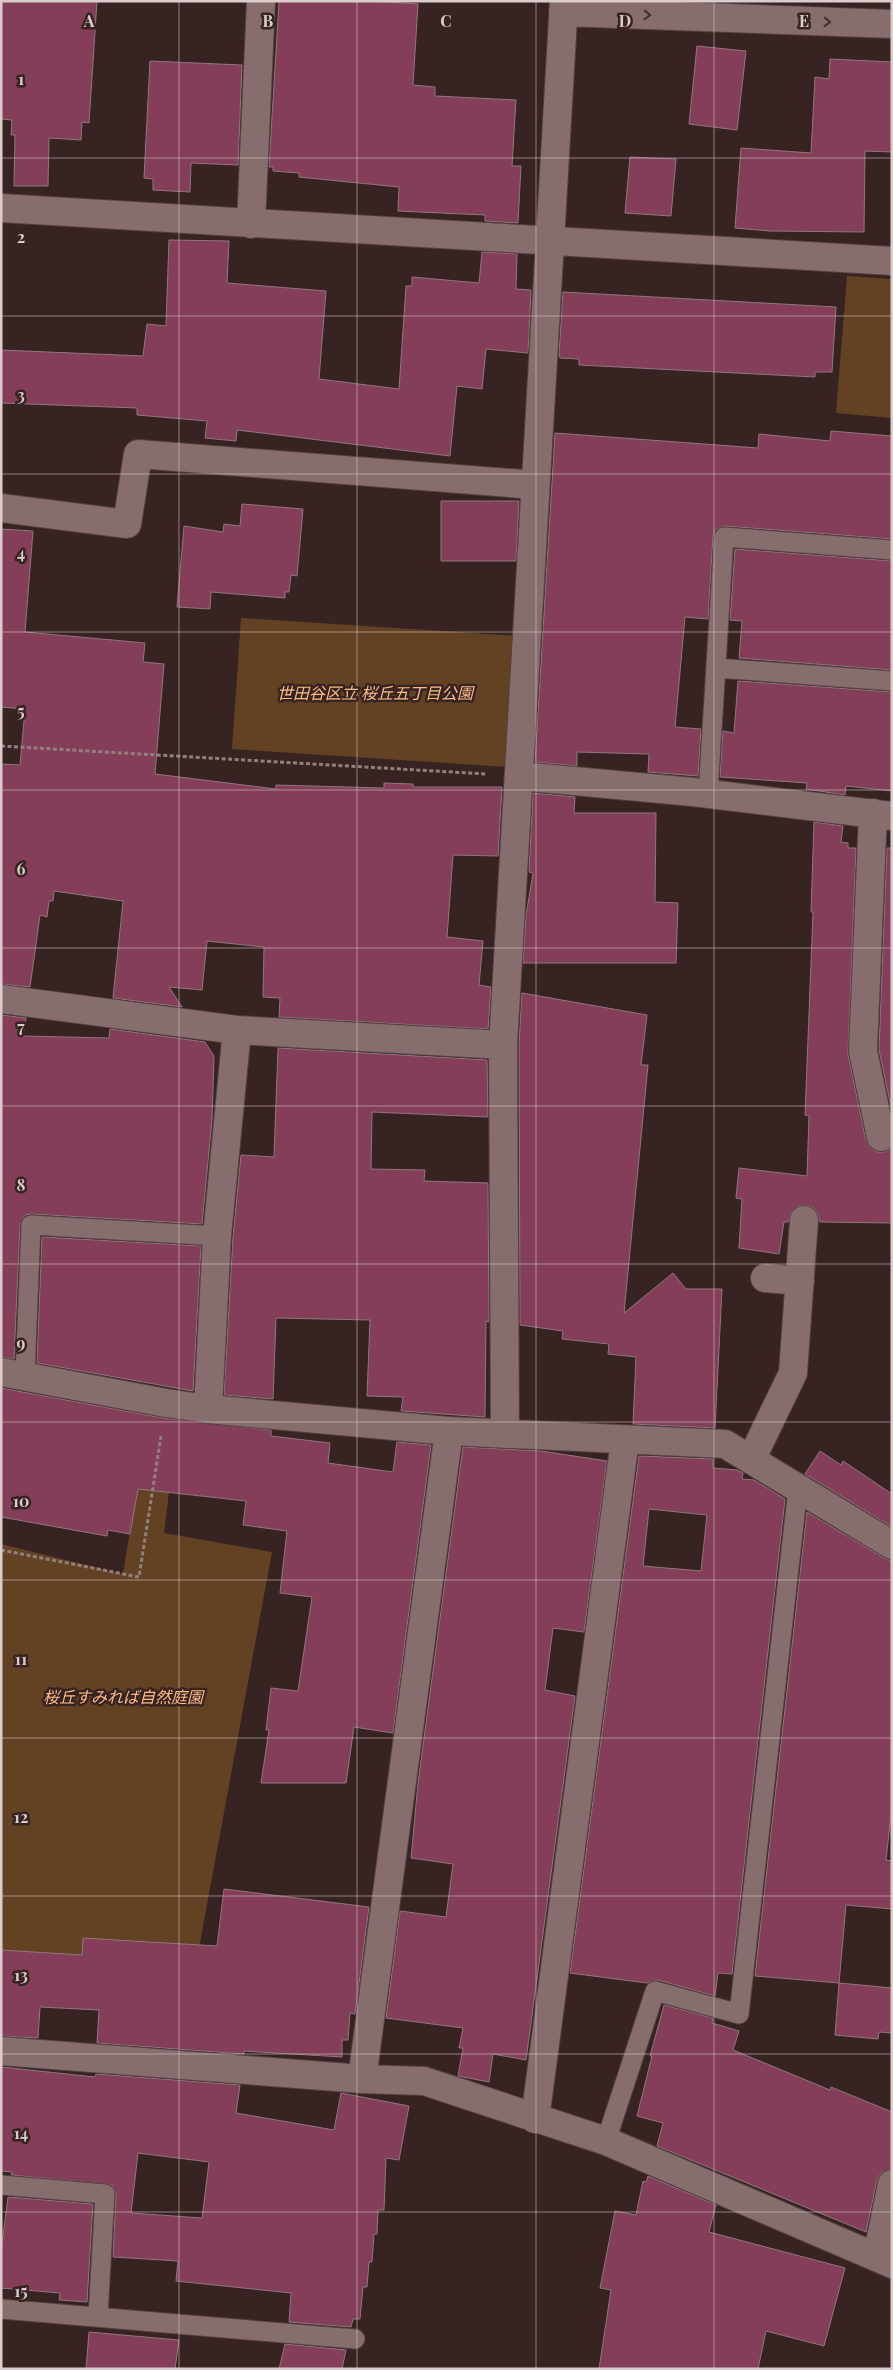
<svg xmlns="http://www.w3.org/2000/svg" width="893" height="2370" font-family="'Playfair Display','Noto Sans JP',serif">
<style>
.green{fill:#634223}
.building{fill:#843e59;stroke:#90777e;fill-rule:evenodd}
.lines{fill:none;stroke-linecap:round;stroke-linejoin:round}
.lane-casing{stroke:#534142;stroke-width:21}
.street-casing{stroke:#534142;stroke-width:30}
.path{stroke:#928080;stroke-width:3;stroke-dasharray:4 2.5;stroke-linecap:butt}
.lane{stroke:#876d6d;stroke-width:19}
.street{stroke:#876d6d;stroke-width:28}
.oneway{stroke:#442e2e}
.grid{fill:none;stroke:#dccdcd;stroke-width:1;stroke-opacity:0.55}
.labels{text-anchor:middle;stroke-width:5;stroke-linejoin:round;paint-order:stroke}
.park-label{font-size:16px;font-style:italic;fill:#fcbc82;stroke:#382323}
.grid-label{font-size:16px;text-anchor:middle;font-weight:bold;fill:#dccdcd;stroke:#382323;stroke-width:5;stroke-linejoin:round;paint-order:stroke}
</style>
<rect width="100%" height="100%" fill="#382323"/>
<path class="green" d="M847,276L892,279V418L836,413Z
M241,618L518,636L508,767L232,749Z
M149,1413L178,1419L164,1533L272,1552L195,1970L1,1953V1544L123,1574Z"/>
<path class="building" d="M1,1H97L89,123L82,122L81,140L49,138L48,186H14L15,135H11L12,120L1,119Z
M279,1H372L418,4L413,85L435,87V96L516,100L512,166H521L518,223L485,221V215L398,211L399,187L299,177V173L273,171V167H269Z
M697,46L746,51L737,130L689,124Z
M830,59L892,62V152L865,151L864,232L770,231L735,228L741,148L811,153L815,77L829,79Z
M150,61L242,65L238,165L191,163L190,192L153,190V179L144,178Z
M630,157L676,159L671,216L625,213Z
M169,240L229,241L227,283L326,291L319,379L399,389L406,286H412V277L479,283L482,252L517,254L516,289L531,290L528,353L486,349L482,389L457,386L450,456L237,430L236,441L205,438L207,421L137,415V408L1,403V350L143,356L147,324L166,326Z
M563,292L836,307L832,372H815V377L579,365V359L560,358L559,355Z
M831,431L892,436V539L725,526L715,530L713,536L708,619L685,617L675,727L701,729L698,776L648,772L649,754L577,752V766L535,762L555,433L758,448L759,434L830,441Z
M441,501H519L516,561H441Z
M242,504L303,509L297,576L291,575L289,592H285V598L211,592L210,609L177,607L184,526L223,532L224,524L240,526Z
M1,529L33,531L25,632L145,643L143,662L164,664L155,774L276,789V785L384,788V783L413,784V787H502L498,856L453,855L447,937L483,941L479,985L491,987L488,1029L279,1017L280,998L263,997L264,947L207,941L202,990L169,987L182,1007L113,998L123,901L54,891L53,901H49L47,917L40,915L30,987L1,984V764L20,765L25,709L1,707Z
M735,549L892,561V670L739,658L742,621L730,620Z
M738,681L892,692V791L846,786L845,795L806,789L807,783L720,777L723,731L734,733Z
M533,793L575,797L574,813H656L655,902L678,903L676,963H523L526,916L533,873L529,872Z
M814,822L843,826L841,842L848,843V848H856L848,1054L866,1141L870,1148L877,1152H885L892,1148V1223L820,1222L818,1214L813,1207L806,1205L798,1206L791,1212L788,1222H784L779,1254L739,1248L742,1199L736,1198L739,1168L807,1176L809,1116L805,1115L813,912H811Z
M887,848H892V1112L879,1050Z
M522,993L647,1015L641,1065H648L624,1313L673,1273L686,1289H722L715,1428L633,1424L636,1357L608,1354L609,1344L562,1339L563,1331L520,1325L519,1045Z
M1,1015L26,1018L23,1036L109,1038L110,1029L205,1042L214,1056L212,1120L202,1224L32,1214L25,1215L20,1225L14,1359L1,1357Z
M278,1048L487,1060L488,1117L372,1112L371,1169L425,1170L424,1181L488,1183L489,1322L486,1321L485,1417L401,1411L403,1397L367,1396L370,1320L276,1318L273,1399L224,1395L233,1237L241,1155L274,1157Z
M42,1237L201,1246L193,1391L37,1363Z
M1,1388L163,1418L271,1430V1436L330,1443L328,1463L393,1472L397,1442L431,1445L393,1733L354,1727L346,1783H261L269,1730H266L271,1688L298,1691L312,1597L280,1593L287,1531L243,1525L246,1501L138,1489L130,1534L108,1530L107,1536L1,1517Z
M463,1447L541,1451L607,1461L584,1632L553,1628L545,1690L575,1696L526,2060L493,2054L489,2082L458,2076L463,2048H459L463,2028L386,2018L400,1911L446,1917L453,1864L411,1858L418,1783Z
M820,1451L841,1465L843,1461L892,1494V1527L805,1474Z
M639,1456L713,1459V1468L737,1470L743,1473L742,1479L754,1480L785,1499L732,1974L718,1973L715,1996L658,1980L647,1983L570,1973ZM649,1509L707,1515L701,1571L643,1566Z
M807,1512L884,1558L892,1561V1805L886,1860L892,1861V1909L846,1905L839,1983L755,1976Z
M224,1889L369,1907L355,2014L350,2013L348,2040H342V2057L244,2051V2054L97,2043L99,2010L40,2007L38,2038L1,2036V1950L82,1955L83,1938L217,1946Z
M839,1983L892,1988V2033L879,2032L878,2039L835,2035Z
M664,2005L713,2018L712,2023L739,2031L733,2050L830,2090L831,2087L892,2112V2169L881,2173L877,2180L866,2232L657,2146L663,2123L637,2116L652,2056H650Z
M1,2067L95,2077L96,2074L240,2085L236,2113L334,2130L341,2093L409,2106L399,2160L386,2158L384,2210H378L377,2234H374L372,2262H369L367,2287H363L360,2319H353L351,2327L289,2322L291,2293L176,2281L178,2261L113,2257L116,2195L112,2185L11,2175L12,2172L1,2171ZM138,2153L209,2162L202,2218L131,2213Z
M648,2176L716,2205L709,2232L845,2268L824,2346L766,2331L758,2369H599L611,2290L600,2288L615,2211L636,2215L643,2181L646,2182Z
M8,2197L93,2204L87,2302L59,2300L60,2293L1,2288V2252Z
M89,2332L179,2340L175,2369H86Z
M285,2344L346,2350L342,2369H279Z"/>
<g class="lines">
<defs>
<path id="lane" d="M716,668L892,681
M708,794L724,537L892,550
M25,1377L31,1225L217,1236
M606,2141L655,1991L739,2014L798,1488
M1,2185L105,2194L98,2316
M1,2309L355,2339"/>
<path id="street" d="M563,12L892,24
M1,208L892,261
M251,224L261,1
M1,508L127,524L138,454L535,485
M520,776L693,792L892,816
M873,813L863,1051L881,1137
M1,999L237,1030L503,1045
M765,1278L800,1281
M1,1372L166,1403L208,1409L449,1431L725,1444L892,1545
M208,1409L217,1236L237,1030
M505,1434L503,1045L564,1
M751,1460L793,1373L804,1220
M1,2051L362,2079L424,2081L606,2141L892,2264
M362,2079L449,1431
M535,2119L625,1440
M877,2257L892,2184"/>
</defs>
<use href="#lane" class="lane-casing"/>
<use href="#street" class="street-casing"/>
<path class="path" d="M1,746L486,774
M1,1550L139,1577L161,1436"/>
<use href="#lane" class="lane"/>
<use href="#street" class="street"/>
</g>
<defs><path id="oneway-chevron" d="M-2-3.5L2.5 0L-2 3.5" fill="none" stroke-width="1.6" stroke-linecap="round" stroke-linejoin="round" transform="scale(1.25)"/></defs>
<g class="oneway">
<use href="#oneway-chevron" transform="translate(647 15) rotate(2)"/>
<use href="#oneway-chevron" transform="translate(827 22) rotate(2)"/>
</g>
<path class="grid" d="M179,1V2369M357,1V2369M536,1V2369M714,1V2369M1,158H892M1,316H892M1,474H892M1,632H892M1,790H892M1,948H892M1,1106H892M1,1264H892M1,1422H892M1,1580H892M1,1738H892M1,1896H892M1,2054H892M1,2212H892"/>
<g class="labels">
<g class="park-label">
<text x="375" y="699">世田谷区立 桜丘五丁目公園</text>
<text x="123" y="1703">桜丘すみれば自然庭園</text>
</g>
</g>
<g class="grid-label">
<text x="89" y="27">A</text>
<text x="268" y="27">B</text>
<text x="446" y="27">C</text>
<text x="625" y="27">D</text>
<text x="804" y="27">E</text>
<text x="21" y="85">1</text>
<text x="21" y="243">2</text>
<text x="21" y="401">3</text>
<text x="21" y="559">4</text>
<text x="21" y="717">5</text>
<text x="21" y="875">6</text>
<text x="21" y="1033">7</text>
<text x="21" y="1191">8</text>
<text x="21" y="1349">9</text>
<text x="21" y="1507">10</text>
<text x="21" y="1665">11</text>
<text x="21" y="1823">12</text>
<text x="21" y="1981">13</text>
<text x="21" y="2139">14</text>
<text x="21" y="2297">15</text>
</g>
<rect width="893" height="2370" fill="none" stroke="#dccdcd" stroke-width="5"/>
</svg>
